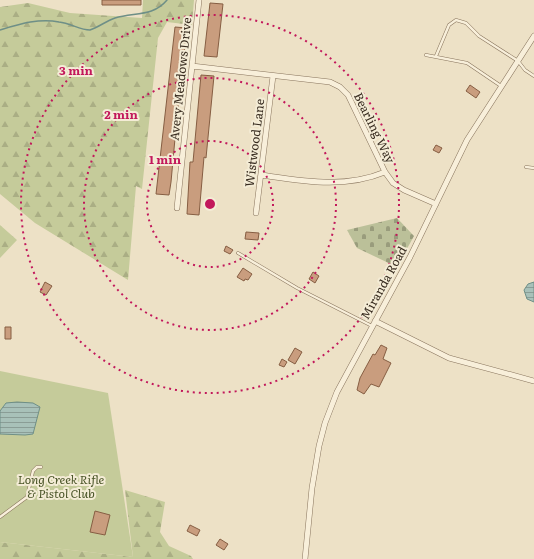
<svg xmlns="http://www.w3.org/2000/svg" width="534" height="559" font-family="Literata,serif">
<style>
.forest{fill:url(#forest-firs)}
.cemetery{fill:url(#cemetery-stones)}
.park{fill:#c5cb9a}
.water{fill:url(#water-rules);stroke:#6e8f87}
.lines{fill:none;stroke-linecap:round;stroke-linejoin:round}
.stream{stroke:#6e8f87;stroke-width:1.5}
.building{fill:#c99d7e;stroke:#865e43}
.service-casing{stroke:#88745d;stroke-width:3.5}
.minor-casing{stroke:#88745d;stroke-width:6}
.service{stroke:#f8efda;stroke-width:2.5}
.minor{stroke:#f8efda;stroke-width:5}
.ring{fill:none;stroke:#c2185b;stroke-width:2;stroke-dasharray:2 4}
.labels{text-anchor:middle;stroke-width:4;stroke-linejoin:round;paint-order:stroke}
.street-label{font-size:12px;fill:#382c20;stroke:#f4ecd6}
.park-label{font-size:12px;font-style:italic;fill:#495427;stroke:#f4ecd6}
.centre{fill:#c2185b;stroke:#f4ecd6;stroke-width:2}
.ring-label{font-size:12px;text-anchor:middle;font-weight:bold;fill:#c2185b;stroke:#f4ecd6;stroke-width:4;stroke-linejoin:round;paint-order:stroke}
</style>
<defs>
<pattern id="forest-firs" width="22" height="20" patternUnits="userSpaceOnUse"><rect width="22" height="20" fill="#c5cb9a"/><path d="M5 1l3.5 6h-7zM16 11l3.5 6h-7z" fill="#aaae84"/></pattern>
<pattern id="cemetery-stones" width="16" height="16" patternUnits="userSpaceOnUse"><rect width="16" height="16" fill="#bbc099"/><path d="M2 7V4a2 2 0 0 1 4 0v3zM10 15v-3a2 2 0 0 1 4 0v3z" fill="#999c7c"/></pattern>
<pattern id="water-rules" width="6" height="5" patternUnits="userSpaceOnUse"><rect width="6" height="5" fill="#a8c1b9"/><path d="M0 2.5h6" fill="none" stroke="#8a9d96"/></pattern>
</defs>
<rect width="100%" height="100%" fill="#ede1c6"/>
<path class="forest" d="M143,0H194L192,25L167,22L158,38L142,189L136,186L128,280L35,223L0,194V7L28,3L70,13L142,18Z
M0,225L17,240L0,258Z
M125,490L165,502L160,532L169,546L191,556L193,559H0V542L133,557Z"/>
<path class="cemetery" d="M397,218L414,236L397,267L357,248L347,230Z"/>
<path class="park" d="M0,371L108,393L133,557L0,542Z"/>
<path class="water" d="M534,282V302L527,299L524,290L528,284Z
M17,402L33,403L40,407L33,434L25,435L0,434V411L6,403Z"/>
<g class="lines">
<path class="stream" d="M0,30C20,24 39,18 59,22C70,23 80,30 90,30C99,27 106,21 115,18C134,12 153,17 167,0"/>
</g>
<path class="building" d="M102,0H141V5H102Z
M210,3L223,4L217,57L204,56Z
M175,27L187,28L179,95L171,182L169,195L156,194Z
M201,75L214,76L206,158L204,157L199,215L187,214L190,162H193Z
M470,85L480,92L476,98L466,91Z
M436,145L442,148L439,153L433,150Z
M246,232L259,233L258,240L245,239Z
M226,246L233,250L230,254L224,251Z
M243,268L252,274L248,280L245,279L244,281L237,277Z
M313,272L319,276L315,283L309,279Z
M45,282L52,286L46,295L40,292Z
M5,327H11V339H5Z
M381,345L387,348L383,359L391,363L379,387L371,384L364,394L357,390L360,378L373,354L375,355Z
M295,348L302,352L295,364L288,360Z
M282,359L287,362L284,367L279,365Z
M95,511L110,515L105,535L90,532Z
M190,525L200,530L197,536L187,531Z
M220,539L228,544L224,550L216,545Z"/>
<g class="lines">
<defs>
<path id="service" d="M426,55L467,63L501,86
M436,56L449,25L456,20L466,23L479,36L518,61L525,70L534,76
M526,167L534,168
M238,253L297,288L372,326
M0,517L27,497L33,471L37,467H41"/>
<path id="minor" d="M192,66L330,82L340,87L348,95L385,172L393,183L404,190L436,204
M261,175C303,181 344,189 385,172
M177,208L199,0
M256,213L273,76
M375,321L449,358L534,381
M305,559L312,488L319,446L325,423L337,392L410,257L467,140L534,36"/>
</defs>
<use href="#service" class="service-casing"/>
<use href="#minor" class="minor-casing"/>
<use href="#service" class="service"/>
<use href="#minor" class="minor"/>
</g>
<g class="ring">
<circle cx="210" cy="204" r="63"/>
<circle cx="210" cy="204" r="126"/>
<circle cx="210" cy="204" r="189"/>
</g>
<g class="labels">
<g class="street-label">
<text transform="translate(181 79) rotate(-84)" y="4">Avery Meadows Drive</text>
<text transform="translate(374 128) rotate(64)" y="4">Bearling Way</text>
<text transform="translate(255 143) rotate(-83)" y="4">Wistwood Lane</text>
<text transform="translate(384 283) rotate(-61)" y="4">Miranda Road</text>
</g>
<g class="park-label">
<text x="61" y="484">Long Creek Rifle<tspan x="61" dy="14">&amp; Pistol Club</tspan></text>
</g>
</g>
<circle cx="210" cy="204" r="6" class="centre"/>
<g class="ring-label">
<text x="76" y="75">3 min</text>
<text x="121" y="119">2 min</text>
<text x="165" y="164">1 min</text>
</g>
</svg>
